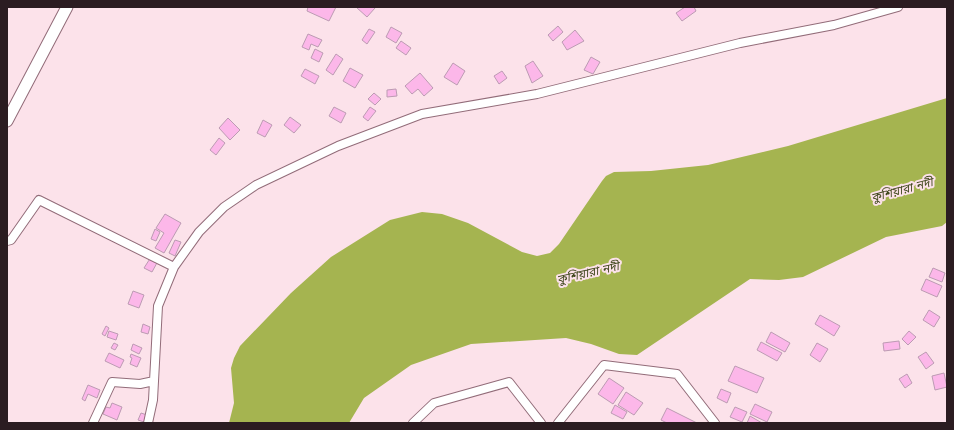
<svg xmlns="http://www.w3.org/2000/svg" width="954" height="430" font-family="'Work Sans','Noto Sans Bengali',sans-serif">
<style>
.water{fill:#a5b450}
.building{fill:#fcb7e9;stroke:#bc9bb3}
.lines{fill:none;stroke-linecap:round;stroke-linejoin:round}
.minor-casing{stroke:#926c79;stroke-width:10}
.secondary-casing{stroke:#926c79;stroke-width:13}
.minor{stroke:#fff;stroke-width:8}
.secondary{stroke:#fff;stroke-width:11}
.labels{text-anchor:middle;stroke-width:4;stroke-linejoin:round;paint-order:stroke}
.water-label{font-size:12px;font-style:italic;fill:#41481e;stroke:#fce2ea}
</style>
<rect width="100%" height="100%" fill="#fce2ea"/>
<path class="water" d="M947,98V222L942,226L886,237L803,277L779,280L750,279L637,355L619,354L591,344L566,338L471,344L411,365L364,398L349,423H229L234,403L231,368L234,358L240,346L291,293L331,257L390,220L422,212L442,214L468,223L522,252L537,256L550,253L559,244L602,181L606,176L614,172L651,171L708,165L788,146Z"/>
<path class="building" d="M308,7H336L329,21L307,11Z
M356,7H374L375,8L367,17Z
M685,7H694L696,11L682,21L676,13Z
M558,26L563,32L553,41L548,35Z
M391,27L402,33L396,43L386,37Z
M369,29L375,32L367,44L362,40Z
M575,30L584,41L567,50L562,42Z
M308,34L322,40L318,47L311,44L309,50L302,47Z
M401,41L411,48L406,55L396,48Z
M315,49L323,53L319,62L311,58Z
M336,54L343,59L333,75L326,70Z
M591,57L600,62L593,74L584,70Z
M533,61L543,76L532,83L525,66Z
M453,63L465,71L457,85L444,77Z
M350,68L363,75L355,88L343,81Z
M305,69L319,76L315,84L301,76Z
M502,71L507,78L499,84L494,76Z
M420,73L433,88L424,96L418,89L412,94L405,86Z
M396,89L397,96L387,97V90Z
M374,93L381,99L375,105L368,99Z
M334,107L346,113L341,123L329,116Z
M370,107L376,111L368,121L363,117Z
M290,117L301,125L294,133L284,125Z
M228,118L240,130L230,140L219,128Z
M263,120L272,125L265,137L257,133Z
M219,138L225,143L216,155L210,150Z
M165,214L181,223L164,253L155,248L164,233L156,228Z
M155,229L160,232L156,241L151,239Z
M175,240L181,242L175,256L169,253Z
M151,257L158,261L152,272L144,268Z
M933,268L945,273L942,282L929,277Z
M926,279L942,286L937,297L921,290Z
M133,291L144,295L139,308L128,304Z
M929,310L940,317L934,327L923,320Z
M820,315L840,326L834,336L815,324Z
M143,324L150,327L148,334L141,332Z
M106,326L109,328L105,336L102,334Z
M109,331L118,334L116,340L107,337Z
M909,331L916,337L908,345L902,339Z
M771,332L790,343L785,352L766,342Z
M899,341L900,349L884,351L883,343Z
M761,342L782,353L777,361L757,350Z
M114,343L118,345L115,350L111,348Z
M817,343L828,349L820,362L810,355Z
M133,344L142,348L139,354L131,350Z
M926,352L934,363L926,369L918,357Z
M109,353L124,360L120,368L105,361Z
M131,354L141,358L137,367L130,364L132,358L130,357Z
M735,366L764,378L757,393L728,381Z
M944,373L947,387L935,390L932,376Z
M907,374L912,383L905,388L899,379Z
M609,378L624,388L613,404L598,394Z
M88,385L100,390L97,398L88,394L85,401L82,399Z
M721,389L731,393L727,403L717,398Z
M626,392L643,403L634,415L618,405Z
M112,403L122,407L117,420L103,414L106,407L110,408Z
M755,404L772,412L767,422L750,414Z
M615,405L627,412L623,419L611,413Z
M735,407L747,412L742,422L730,417Z
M667,408L697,423H667L661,420Z
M141,413L147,415L144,422L138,420Z
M750,416L762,423H747Z"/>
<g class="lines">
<defs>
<path id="minor" d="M7,241L11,240L39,200L174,267
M93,423L112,382L140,384L154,381
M148,423L153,400L158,306L174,267L199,232L224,207L256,185L338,146L422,114L537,94L740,43L834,25L898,7
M413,423L434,403L509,382L541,423
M558,423L604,365L677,374L715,423"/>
<path id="secondary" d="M7,121L67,7"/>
</defs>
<use href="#minor" class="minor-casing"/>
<use href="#secondary" class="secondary-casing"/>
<use href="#minor" class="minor"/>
<use href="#secondary" class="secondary"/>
</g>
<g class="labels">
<g class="water-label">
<text transform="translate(902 190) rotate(-15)" y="4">কুশিয়ারা নদী</text>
<text transform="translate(588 273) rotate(-13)" y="4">কুশিয়ারা নদী</text>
</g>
</g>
<rect width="954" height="430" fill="none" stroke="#2b1c21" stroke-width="16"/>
</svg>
